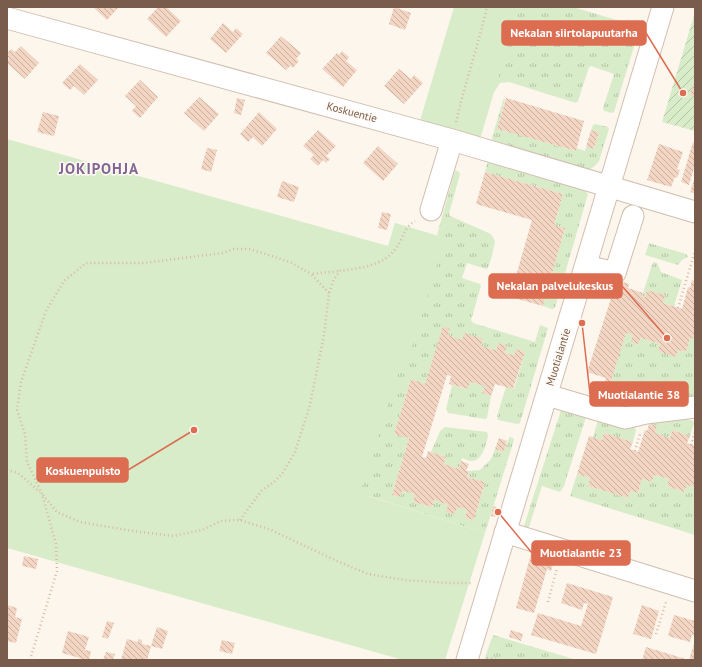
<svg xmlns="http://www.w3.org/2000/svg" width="702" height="667" font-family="'PT Sans',sans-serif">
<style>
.grass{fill:url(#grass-tufts)}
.park{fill:#d8ecc9}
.garden{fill:url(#garden-furrows)}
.building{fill:url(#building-back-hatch)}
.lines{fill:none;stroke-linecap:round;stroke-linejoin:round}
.minor-casing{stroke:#d1beb0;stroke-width:23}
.path{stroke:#d9b8a5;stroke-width:2.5;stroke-dasharray:1 3;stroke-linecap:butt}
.minor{stroke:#fff;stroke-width:21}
.labels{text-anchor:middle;stroke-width:3;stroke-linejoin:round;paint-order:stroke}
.street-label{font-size:11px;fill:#7a5c4d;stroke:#fffaf3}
.district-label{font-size:15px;font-weight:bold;letter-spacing:1px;fill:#846695;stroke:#fffaf3}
.leader{fill:none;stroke:#dc6d51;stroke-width:1.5}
.callout-dot{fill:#dc6d51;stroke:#fffaf3;stroke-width:1.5}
.callout{fill:#dc6d51;stroke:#dc6d51;stroke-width:1.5}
.callout-label{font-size:12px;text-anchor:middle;font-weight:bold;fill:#fff}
</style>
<defs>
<pattern id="grass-tufts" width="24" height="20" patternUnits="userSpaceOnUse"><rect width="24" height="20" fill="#d8ecc9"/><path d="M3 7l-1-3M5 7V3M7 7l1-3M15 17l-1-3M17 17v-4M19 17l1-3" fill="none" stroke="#b4c2a5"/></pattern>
<pattern id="garden-furrows" width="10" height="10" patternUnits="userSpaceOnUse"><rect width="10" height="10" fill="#d8ecc9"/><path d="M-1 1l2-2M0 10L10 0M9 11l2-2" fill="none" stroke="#b4c2a5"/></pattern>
<pattern id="building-back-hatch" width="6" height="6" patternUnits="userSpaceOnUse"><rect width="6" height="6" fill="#f3d5c3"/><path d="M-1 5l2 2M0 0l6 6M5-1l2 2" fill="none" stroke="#cab0a1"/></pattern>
</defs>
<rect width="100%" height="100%" fill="#fdf6ec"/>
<path class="grass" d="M519,7H573L620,21L638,24L636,40L614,112L612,113L604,111L603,108L614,74L591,66L589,67L578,101L576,103L509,82L500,83L493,94Z
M505,98L498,129L575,151L576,148L585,151L586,147L594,149L599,132L591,130L593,125L595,124L608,127L609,129L599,161C595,167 591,169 585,171L493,142L492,138L503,100Z
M488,161L581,187L588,194L555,308L552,309L543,306L565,228L554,225L563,194L485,172Z
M455,170L459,172L460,174L449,214L450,216L491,234L495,241L492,256L488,268L486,269L467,263L462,278L480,284L481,286L471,320L473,323L535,342L540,325L548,328L520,423L517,424L498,420L497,416L506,387L514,389L525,352L516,349L514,355L505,353L506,346L498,343L496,350L481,346L483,339L462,340L448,335L450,329L443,327L425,384L411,379L394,434L409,438L392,495L400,497L402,491L415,494L413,502L432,507L434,500L448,505L447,512L454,514L457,507L467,510L465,518L474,520L485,482L467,477L469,471L480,470L491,459L495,449L504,452L509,438L510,437L513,438L514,440L485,533L369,496L240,502L387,253L395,223L438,236L437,235Z
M649,243L686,254L688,257L682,260L678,265L645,255Z
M654,262L657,263L661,272L682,280L674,306L663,303L664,295L647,290L645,297L642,296L652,265Z
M626,333L633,335L632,342L638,344L641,338L660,344L658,351L676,356L678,350L686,352L690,338L695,339V402L628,408L604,402Z
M470,382L485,386L482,393L491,396L487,418L485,419L448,413L446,409L452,385L467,389Z
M562,407L586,417L564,486L560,492L542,486L528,530L523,529Z
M600,417L635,428L636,430L633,442L604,433L602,440L593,438L598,419Z
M684,418L693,421L694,423L690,436L672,430L670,438L655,433L657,426L649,424L651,419Z
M445,427L487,432L488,436C486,444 483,461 471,461C469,461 465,459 462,458L459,469L444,464L446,457L431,452L440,431Z
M577,474L590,478L588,486L628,498L630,491L638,493L642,479L652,482L654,475L669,479L667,486L684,492L687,485L694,487L695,485V535L570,496Z
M493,635L577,660H484Z"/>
<path class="park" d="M454,7H519L481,136L477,139L419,124Z
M7,139L388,246L395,223L445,238L408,360L398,373L362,487L365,494L368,496L485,533L445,660H403L7,548Z"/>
<path class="garden" d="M695,12V131L662,122Z"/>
<path class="building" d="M93,7H119L107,20Z
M158,7H166L181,21L166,37L147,19Z
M394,7L411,13L405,30L389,24Z
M223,23L233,32L236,28L243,34L226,53L210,39Z
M281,36L301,53L296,59L299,61L293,68L290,66L286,70L266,53Z
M21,46L39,63L25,79L7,63L9,58L7,56V53L11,49L15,52Z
M342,51L349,57L346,61L357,70L343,87L322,69L337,53L339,55Z
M80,64L98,80L84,95L74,86L70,90L62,83Z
M399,69L411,79L414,75L423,83L404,104L384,86Z
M140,80L158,97L140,118L132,111L136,106L125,96Z
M694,82L695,83V97L690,95Z
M199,97L219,114L204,131L184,113Z
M237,98L245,100L241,115L234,113Z
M506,98L584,121L576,151L497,129Z
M43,112L59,116L54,136L37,132Z
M259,112L277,129L262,146L253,137L248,142L240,134Z
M318,130L336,146L326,156L330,159L326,163L323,160L318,166L310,159L314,155L303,146Z
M591,130L599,132L594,149L586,147Z
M693,142L695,143V165L689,185L681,182Z
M659,144L683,152L677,169L680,170L677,178L675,177L671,187L647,180Z
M378,146L398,164L383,181L363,163Z
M207,148L217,150L211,172L201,169Z
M485,172L563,194L554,225L565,228L543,306L510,297L532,220L476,204Z
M695,177V194L690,192Z
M282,181L299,187L294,202L277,197Z
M382,212L391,214L387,230L378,228Z
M617,280L629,284L628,288L643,293L642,296L645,297L647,290L665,295L663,303L682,309L688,287L690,288L692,280L695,281V339L690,338L686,352L678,350L676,357L658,351L660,344L641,338L638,344L631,342L633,335L626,333L606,397L601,395L606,378L587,372Z
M443,326L450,329L448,335L462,340L464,333L483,339L481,346L496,350L498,343L507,346L505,353L514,355L516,349L525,352L513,389L495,384L491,396L482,393L485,386L470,382L468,389L449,384L451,376L447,375L422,457L426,458L428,451L446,457L444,464L459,469L461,461L469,464L466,471H469L467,477L485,482L474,520L465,518L467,510L457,507L455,514L446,512L448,505L434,500L432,507L413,502L415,494L402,491L400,497L392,495L409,438L394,434L411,379L425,384Z
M649,424L657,426L655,433L670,438L672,430L690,436L687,443L695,446L694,487L687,485L684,492L667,486L669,479L654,475L652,482L642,479L638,493L630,491L628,498L588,486L590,478L577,474L589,436L602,440L604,433L633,442L630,449L638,452L645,430L647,431Z
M499,438L507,441L504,452L495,449Z
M493,506L497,508L495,517L491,516Z
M531,554L554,561L551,571L547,569L534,613L516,608Z
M24,556L38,559L36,569L22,566Z
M567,583L613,597L596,654L531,635L538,613L581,626L588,604L584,603L582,610L561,603Z
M7,605L17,608L15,617L22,619L16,643L7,641Z
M642,605L659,611L651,639L633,634Z
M674,615L695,621V636L692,635L690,642L668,636Z
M107,621L114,623L108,639L102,637Z
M157,627L168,631L162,649L151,646Z
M511,630L523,634L521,641L509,637Z
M68,631L89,637L85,650L91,651L89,660H83V659L62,653Z
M127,639L138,642V639L142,640V644L151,646L147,660H121Z
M222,640L235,643L232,654L219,651Z
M695,641V660H642L646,647L689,660Z
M106,652L115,654L113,660H103Z"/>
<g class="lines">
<defs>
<path id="minor" d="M7,18L452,140L695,212
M431,210L452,140
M586,266L615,273L633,216
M547,395L625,418L646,413L695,407
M505,532L695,591
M467,660L663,7"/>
</defs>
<use href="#minor" class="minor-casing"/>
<path class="path" d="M456,122C465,83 478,46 487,7
M329,293L311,274L340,271
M678,308L695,251
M691,445L695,432
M635,451L640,434
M7,470L18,473L40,492
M43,495L57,512L80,522L133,531L173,536L202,530L221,521L240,520L271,530L337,561L368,574L404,580L449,583H471
M240,520L262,490L273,483L282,474L295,452L310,405L324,335L329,293L334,279L340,271C360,268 384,266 396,248C405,236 402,230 415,221
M548,602L557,568
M656,634L666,602
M487,658L498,660
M30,660L57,571L56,544L42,494L27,462L25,434L17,410L21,382L46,311L64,281L86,263H143L222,253L234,249H250L290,262L311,274"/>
<use href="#minor" class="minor"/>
</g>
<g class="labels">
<g class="street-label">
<text transform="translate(352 112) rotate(15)" y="4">Koskuentie</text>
<text transform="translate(558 357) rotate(-73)" y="4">Muotialantie</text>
</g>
<g class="district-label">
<text x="99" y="174">JOKIPOHJA</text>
</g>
</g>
<path class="leader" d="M683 93L646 33M667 338L622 286M582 323L590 394M194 430L128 470M498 512L532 553"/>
<g class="callout-dot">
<circle cx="683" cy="93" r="4"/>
<circle cx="667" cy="338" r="4"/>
<circle cx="582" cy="323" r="4"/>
<circle cx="194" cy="430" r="4"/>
<circle cx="498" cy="512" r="4"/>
</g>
<g class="callout">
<rect x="502" y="21" width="144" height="24" rx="4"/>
<rect x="489" y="274" width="133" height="24" rx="4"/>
<rect x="590" y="382" width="98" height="24" rx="4"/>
<rect x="37" y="458" width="91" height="24" rx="4"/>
<rect x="532" y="541" width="98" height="24" rx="4"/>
</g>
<g class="callout-label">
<text x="574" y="37">Nekalan siirtolapuutarha</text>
<text x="555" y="290">Nekalan palvelukeskus</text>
<text x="639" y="399">Muotialantie 38</text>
<text x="83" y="475">Koskuenpuisto</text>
<text x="581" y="557">Muotialantie 23</text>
</g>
<rect width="702" height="667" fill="none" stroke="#7a5c4d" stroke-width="16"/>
</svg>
